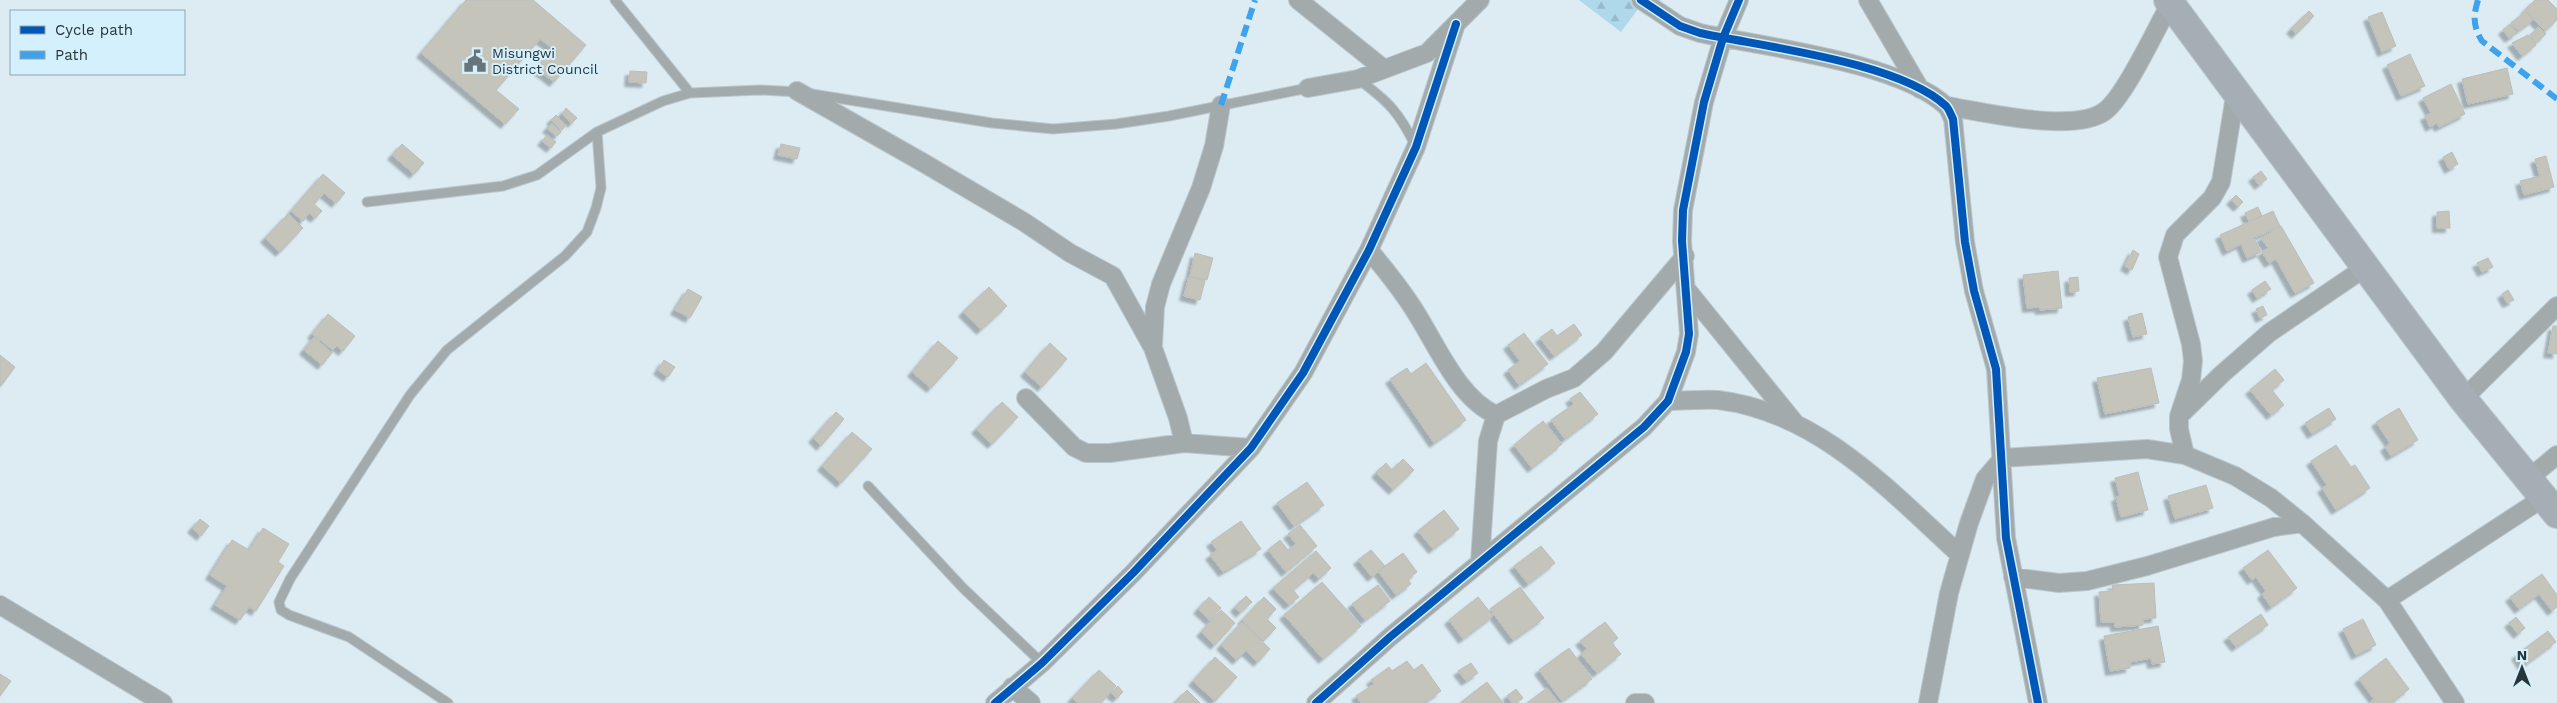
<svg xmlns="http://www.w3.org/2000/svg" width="2557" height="703" font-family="'Work Sans',sans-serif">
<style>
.forest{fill:url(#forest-firs)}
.building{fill:#c5c4ba;stroke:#babebb;filter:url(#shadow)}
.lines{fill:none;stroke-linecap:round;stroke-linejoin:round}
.service-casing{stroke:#bac7cd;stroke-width:11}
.minor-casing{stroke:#bac7cd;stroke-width:20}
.trunk-casing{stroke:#bac7cd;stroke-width:30}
.service{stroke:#a3aaac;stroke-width:9}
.minor{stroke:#a3aaac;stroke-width:18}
.trunk{stroke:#a4aeb4;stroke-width:28}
.quiet{stroke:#3ea3ec;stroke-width:6;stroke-dasharray:12 6;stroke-linecap:butt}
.cycleway-casing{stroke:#d4f0fc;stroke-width:11}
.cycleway{stroke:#0057b8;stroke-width:8}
.labels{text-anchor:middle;stroke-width:4;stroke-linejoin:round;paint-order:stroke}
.poi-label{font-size:14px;fill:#28353b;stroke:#d4f0fc;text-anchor:start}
</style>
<defs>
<pattern id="forest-firs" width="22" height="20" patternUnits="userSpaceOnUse" patternTransform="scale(1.25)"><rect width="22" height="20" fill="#afd8ea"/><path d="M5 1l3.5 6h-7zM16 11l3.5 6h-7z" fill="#97baca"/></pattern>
<filter id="shadow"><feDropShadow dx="-4.5" dy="4.5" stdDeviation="1" flood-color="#0004"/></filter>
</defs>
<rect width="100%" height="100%" fill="#ddecf3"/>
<path class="forest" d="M1579,0H1644V1L1621,32Z"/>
<path class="building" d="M466,0H533L586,45L554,82L536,68L553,49L540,39L496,90L519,109L505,124L421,53Z
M2535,0H2548L2557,9V20L2545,31L2525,10Z
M2309,11L2314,16L2296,34L2291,29Z
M2526,11L2533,20L2518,31L2511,23Z
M2382,12L2396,46L2382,52L2368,17Z
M2510,24L2517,33L2509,38L2503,30Z
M2539,27L2546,34L2536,43L2530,35Z
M2528,35L2536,45L2522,56L2512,43Z
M2410,54L2425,86L2401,96L2387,65Z
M2507,68L2513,94L2468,104L2462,79Z
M630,71L647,72L646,83L629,82Z
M2451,84L2465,114L2439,127L2437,123L2430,127L2425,116L2431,113L2423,98Z
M566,108L577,118L572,123L562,114Z
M556,115L566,125L562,130L551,120Z
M552,123L561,132L557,136L547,128Z
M547,135L556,142L551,148L542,141Z
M402,144L424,163L414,174L392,155Z
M781,144L800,148L797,159L778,155Z
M2452,152L2458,164L2449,169L2443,157Z
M2546,156L2554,187L2524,195L2520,181L2540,176L2535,159Z
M2261,171L2267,179L2259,185L2253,177Z
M323,174L345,193L336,203L324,193L314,204L322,211L315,218L309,213L303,221L291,211Z
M2236,195L2243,202L2238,207L2231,200Z
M2258,207L2262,216L2249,221L2245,213Z
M2273,211L2280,226L2254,238L2261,252L2247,258L2241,244L2227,251L2220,235Z
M2449,211L2450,228H2437V212Z
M288,214L303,228L280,252L265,238Z
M2281,226L2314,283L2295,293L2276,259L2269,263L2262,252L2268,248L2261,238Z
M2133,250L2139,254L2132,270L2125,266Z
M1195,253L1213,258L1207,280L1190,276Z
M2488,258L2493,267L2482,272L2477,263Z
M2058,271L2062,308L2040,310L2039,307L2027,308L2023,275Z
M1189,276L1205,281L1200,300L1184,296Z
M2078,277L2079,291L2070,292L2069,278Z
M2265,281L2271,289L2257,298L2252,290Z
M989,287L1007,306L981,330L963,312Z
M688,289L702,297L690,318L675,310Z
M2508,290L2514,300L2507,303L2502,294Z
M2263,306L2267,315L2260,318L2256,309Z
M2142,313L2147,334L2133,337L2128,317Z
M328,314L355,336L343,351L337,346L333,350L312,334Z
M1574,324L1582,335L1554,356L1540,338L1552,329L1557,336Z
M2553,326H2557V354L2548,353Z
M1524,333L1548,364L1519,385L1508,370L1520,361L1508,345Z
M314,337L332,353L322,365L304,350Z
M938,341L958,358L931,388L912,372Z
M1050,343L1067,359L1042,387L1025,372Z
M0,355L15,367L1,386L0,385Z
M664,360L675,367L668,377L658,370Z
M1426,363L1466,420L1434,443L1390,379L1407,368L1411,374Z
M2151,368L2159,403L2105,414L2097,378Z
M2275,369L2284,380L2272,390L2284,405L2271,415L2250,390Z
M1580,392L1598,414L1565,439L1551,420L1574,404L1570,399Z
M1002,402L1018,417L992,444L976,429Z
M2329,408L2336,419L2312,434L2305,423Z
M2399,408L2418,440L2391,456L2385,447L2390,443L2376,422Z
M836,412L844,419L821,446L813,438Z
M1543,421L1562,444L1532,468L1514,445Z
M852,432L872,449L841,483L822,466Z
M2336,445L2351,467L2355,465L2370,488L2336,510L2322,488L2327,485L2311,461Z
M1403,459L1414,470L1393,490L1376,473L1386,463L1392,470Z
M2138,472L2148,510L2121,517L2116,497L2120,496L2115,478Z
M1307,482L1324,505L1294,526L1277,503Z
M2206,485L2213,508L2175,519L2168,496Z
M1444,510L1459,529L1433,549L1418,531Z
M200,519L209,526L201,536L192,528Z
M1241,521L1261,549L1223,572L1210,555L1217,550L1211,542Z
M1300,525L1317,546L1286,572L1268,550L1280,540L1288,550L1296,544L1288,534Z
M263,528L289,544L278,562L284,566L256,611L249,607L240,620L215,605L227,586L210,575L232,540L249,550Z
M1541,546L1555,563L1528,584L1514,566Z
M1371,550L1385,566L1372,577L1358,560Z
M2268,550L2297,588L2271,607L2262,594L2266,591L2256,577L2252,580L2243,568Z
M1316,551L1331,568L1319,579L1313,573L1293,590L1299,597L1289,605L1273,588Z
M1403,553L1417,572L1408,579L1411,584L1396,595L1378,571Z
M2542,574L2557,595V607L2552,611L2539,594L2519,609L2510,597Z
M1322,582L1361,626L1323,659L1284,615Z
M2154,583L2156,618L2143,619V625L2115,627V622H2101L2099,592L2113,591L2112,585Z
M1378,585L1390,601L1365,620L1352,604Z
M1520,587L1544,618L1513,640L1490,609Z
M1246,596L1252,602L1240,613L1235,607Z
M1209,597L1221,608L1210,620L1198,609Z
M1264,597L1276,609L1267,619L1276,628L1263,641L1242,620Z
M1478,597L1493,616L1463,639L1449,620Z
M1221,610L1235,623L1215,645L1201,632Z
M2261,614L2268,625L2236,647L2228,637Z
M2516,617L2525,628L2518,634L2509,623Z
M2363,619L2376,645L2356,655L2343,629Z
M1242,622L1270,649L1258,662L1246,651L1237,660L1221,645Z
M1605,622L1618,638L1612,643L1621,654L1597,673L1581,654L1587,649L1580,641Z
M2158,626L2165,662L2152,664L2151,658L2130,662V668L2110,671L2104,636Z
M2548,631L2556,642L2523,666L2516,655Z
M1569,648L1592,679L1562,701L1539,670Z
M1215,657L1237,677L1215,701L1193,681Z
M2386,658L2409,689L2391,703H2369L2374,699L2359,679Z
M1407,661L1414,670L1422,664L1441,691L1424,703H1361L1356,696L1374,684L1371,680L1389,667L1392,671Z
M1471,663L1478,673L1466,681L1458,671Z
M1099,670L1116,686L1101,703H1077L1072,698Z
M0,674L11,681L0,696Z
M1487,682L1503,703H1460Z
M1118,686L1123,692L1117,698L1111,693Z
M1547,688L1559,703H1527Z
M1516,689L1523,698L1517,703H1512L1507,696Z
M1187,690L1200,703H1174Z"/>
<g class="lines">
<defs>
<path id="service" d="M615,0L690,93
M1358,79C1389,102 1399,112 1416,147
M812,94L992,123L1053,129L1116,124L1169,116L1308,88
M367,202L503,186L537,175L597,132L663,101L690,93L760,90L799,92
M868,486L963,588L1042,663
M448,703L349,637L289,615L281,610L279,602L290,579L410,395L447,350L565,256L587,232L596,208L601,188L597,132"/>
<path id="minor" d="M1298,0L1384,69
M1641,0L1680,26L1700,33C1764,47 1899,62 1946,106C1949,109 1951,115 1953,119L1965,242L1974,291L1996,369L2006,538L2038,703
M1868,0L1920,89
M1308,88L1358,79L1427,53L1480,0
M797,91L922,162L1024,222L1070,253L1113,276L1153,348L1178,418L1184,443
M1947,106C1984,112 2075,134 2105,111C2125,96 2156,29 2170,4
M1369,250C1384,268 1398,285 1411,305C1435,340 1456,397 1496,415L1546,389L1574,378L1604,352L1685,256
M1687,290L1795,423
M1153,345L1155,307L1161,284L1201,188L1214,146L1221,105
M1026,398L1074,447L1086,453H1110L1184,443L1251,448
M2463,399L2557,306
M1668,401C1685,401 1702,399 1718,400C1818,412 1889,490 1959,554
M2181,414L2222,374L2269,333L2366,267
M2185,455L2179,429V416L2191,380L2193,361L2191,344L2168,257L2175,235L2212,198L2221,182L2236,90
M2528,479L2557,455
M1480,562L1488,441L1496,415
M2013,577L2059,583L2087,581L2147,566L2274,527L2302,523
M2387,600L2543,498
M0,605L163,703
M1012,687L1031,703
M995,703L1042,663L1133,573L1251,448L1303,373L1369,250L1416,147L1456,24
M1316,703L1390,637L1644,427L1668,401L1686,352L1689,334L1682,241L1683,210L1704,102L1723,38L1739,0
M1635,703H1645
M1928,703L1949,593L1969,523L1985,479L2003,458L2147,449L2185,455L2235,476L2271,498L2302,523L2387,600L2455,703"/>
<path id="trunk" d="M2168,0L2463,399L2557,514"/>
</defs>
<use href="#service" class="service-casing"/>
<use href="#minor" class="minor-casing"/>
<use href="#trunk" class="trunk-casing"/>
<use href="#service" class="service"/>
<use href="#minor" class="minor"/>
<use href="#trunk" class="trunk"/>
<path class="quiet" d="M2478,0C2473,16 2473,27 2482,41L2557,99
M1221,105L1255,0"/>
<defs>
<path id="cycleway" d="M1641,0L1680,26L1700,33C1764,47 1899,62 1946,106C1949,109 1951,115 1953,119L1965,242L1974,291L1996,369L2006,538L2038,703
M995,703L1042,663L1133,573L1251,448L1303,373L1369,250L1416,147L1456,24
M1316,703L1390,637L1644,427L1668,401L1686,352L1689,334L1682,241L1683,210L1704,102L1723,38L1739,0"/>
</defs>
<use href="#cycleway" class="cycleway-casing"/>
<use href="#cycleway" class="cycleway"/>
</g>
<defs>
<symbol id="civic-bare" viewBox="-9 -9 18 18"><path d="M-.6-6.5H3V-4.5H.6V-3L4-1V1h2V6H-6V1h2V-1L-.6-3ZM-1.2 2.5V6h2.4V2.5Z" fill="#67757b" stroke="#d4f0fc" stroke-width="2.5" paint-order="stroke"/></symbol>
</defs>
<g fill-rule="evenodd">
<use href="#civic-bare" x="459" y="45" width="32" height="32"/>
</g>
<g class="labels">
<g class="poi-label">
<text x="492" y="58">Misungwi<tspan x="492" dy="16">District Council</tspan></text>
</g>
</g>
<rect x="10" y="10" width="175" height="65" fill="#d4f0fc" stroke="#8fa5af"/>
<rect x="20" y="26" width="25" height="8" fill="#0057b8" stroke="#8fa5af"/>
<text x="55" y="35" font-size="15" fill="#28353b">Cycle path</text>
<rect x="20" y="51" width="25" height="8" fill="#3ea3ec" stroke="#8fa5af"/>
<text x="55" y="60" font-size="15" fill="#28353b">Path</text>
<g transform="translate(2522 668)" stroke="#d4f0fc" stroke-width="4" paint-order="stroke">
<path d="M0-4L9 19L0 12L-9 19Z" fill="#28353b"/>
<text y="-8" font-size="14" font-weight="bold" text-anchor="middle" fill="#28353b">N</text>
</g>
</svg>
